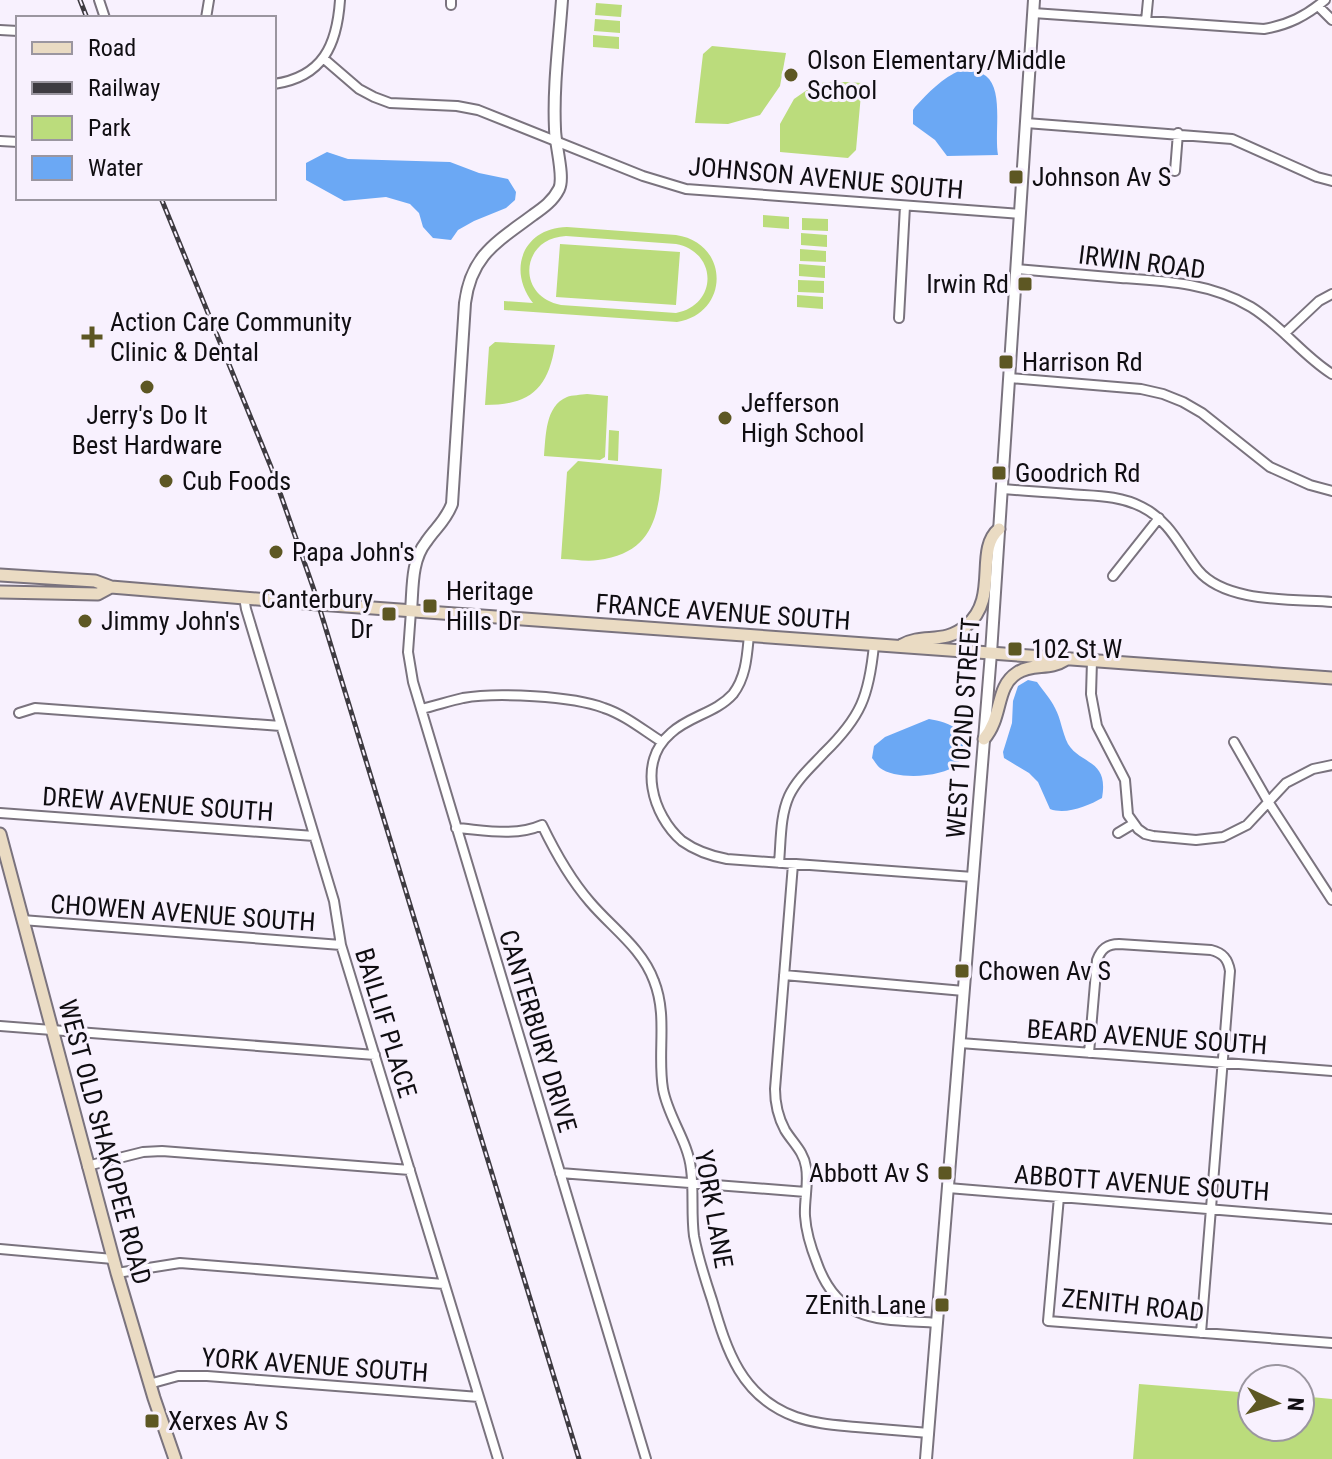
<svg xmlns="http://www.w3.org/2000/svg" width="1332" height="1459" font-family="'Roboto Condensed',sans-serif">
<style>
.green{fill:#bbdc7c;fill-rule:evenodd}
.water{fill:#6ba8f4}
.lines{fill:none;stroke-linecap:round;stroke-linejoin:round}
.minor-casing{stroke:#7a737e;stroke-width:12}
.tertiary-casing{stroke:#7a737e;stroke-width:14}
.secondary-casing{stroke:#7a737e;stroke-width:15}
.minor{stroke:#fff;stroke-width:8}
.tertiary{stroke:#fff;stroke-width:10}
.secondary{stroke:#eadbc3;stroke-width:11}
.rail-casing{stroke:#3e3b41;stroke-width:5}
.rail{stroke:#f8f1fe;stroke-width:2;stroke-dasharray:6;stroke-linecap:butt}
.poi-dot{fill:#5d5723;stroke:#f8f1fe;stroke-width:3}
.labels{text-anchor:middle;stroke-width:6;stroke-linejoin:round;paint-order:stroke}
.poi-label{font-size:26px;fill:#100e12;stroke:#f8f1fe;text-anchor:start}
.street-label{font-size:26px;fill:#100e12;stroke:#f8f1fe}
</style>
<rect width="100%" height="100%" fill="#f8f1fe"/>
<path class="green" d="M596,3L622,5L621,17L595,15Z
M595,19L620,21V33L594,31Z
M593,35L619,37V49L593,47Z
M712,46L786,53L780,86L760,115L728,124L695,123L703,54Z
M846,82L862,83L856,150L848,158L780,152V124L794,99L817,83Z
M763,215L789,217V229L763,227Z
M802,218L828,219V231L802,230Z
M567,227L676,235C730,243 730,313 677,322L504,310V301L533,303C507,270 523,228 567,227ZM566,236L676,244C718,252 718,305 676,313L561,305C516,297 520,238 566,236Z
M801,233L827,235V247L801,245Z
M560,244L680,252L676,305L556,297Z
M800,249L826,251V262L800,261Z
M799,264L825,266V278L799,276Z
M798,280L824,281V293L798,292Z
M797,295L823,297V309L797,307Z
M495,342L555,345C548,390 529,405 485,405L489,347Z
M587,394L608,396L605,457L600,460L544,456C546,436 545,406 567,397C572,395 581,395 587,394Z
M609,430L619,431L618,461L608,460Z
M578,461L662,469C659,516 653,553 598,560C586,562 573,559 561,559L567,472Z
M1139,1384L1252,1393V1427H1300V1396L1332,1399V1459H1133Z"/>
<path class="water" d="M961,70C969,71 979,71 986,76C1004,90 994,133 998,155L947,156L935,140L913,124V110L915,107C929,92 942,78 961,70Z
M327,152L348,159L450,162L479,173L508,179L516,192L515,200L506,208L474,221L458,230L451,240L433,238L423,227L419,213L410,204L386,197L344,201L306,180V163Z
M1028,680L1037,682C1043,691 1051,699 1055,708C1061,719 1062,732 1068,744C1081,765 1109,759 1102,798C1088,806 1066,815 1050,809L1038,782L1029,773L1004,758L1003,752L1012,723L1013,701L1018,686Z
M929,719C939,721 951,723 958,731C965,740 965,757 957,764C943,778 895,780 880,768C876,765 875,761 872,758L874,746L885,737Z"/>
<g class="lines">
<defs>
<path id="minor" d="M99,0L105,18
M451,5V0
M1318,6L1332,20
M1033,13L1264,29C1288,25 1306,16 1325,0
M206,18L209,0
M1146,21L1148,0
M0,30L18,31
M323,58L359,89L374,97L390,103L457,106L478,110L643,176L686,189L1020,214
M274,84C323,77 337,45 340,0
M1026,123L1232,139L1317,177L1332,181
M0,141L18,142
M1175,171L1178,133
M1016,269C1051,272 1086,275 1121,278C1166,281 1211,283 1251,307C1282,326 1302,355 1332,374
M899,318L905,206
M1285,333L1319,301L1332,294
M1009,378L1141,389L1163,394L1183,402L1202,413L1270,467L1310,485L1332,491
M1002,489C1025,491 1047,492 1070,494C1094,496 1119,495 1142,507C1170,521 1180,547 1198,570C1225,603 1292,599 1332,602
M1113,576L1159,518
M244,597L246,609L334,901L341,945L498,1459
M411,611L408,652L413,682L646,1459
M749,635C747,656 746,677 733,694C716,713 689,716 671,733C637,762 652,815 682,841C696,851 711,856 727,859L973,877
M1092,661L1091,694L1097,726L1125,780L1128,815L1138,829L1145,834L1153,836L1196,840L1223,837L1247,825L1286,783L1313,769L1332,765
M421,709C435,706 449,701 463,698C496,692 573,696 604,708C625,715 643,730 662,742
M19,713L35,708L281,726
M1234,742L1269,803L1332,900
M0,813L314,836
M456,828C484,830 515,837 542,825C555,852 570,879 590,902C612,928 642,948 654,981C668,1016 657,1053 663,1089C668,1117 688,1141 691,1169C694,1191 691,1213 694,1236C698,1257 705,1279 712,1300C727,1351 741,1397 796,1417C816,1424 836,1425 856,1427C880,1429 904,1431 929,1433
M1118,833L1133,824
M779,863C781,841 780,816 789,796C797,779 812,766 824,753C861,717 869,696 874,645
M793,864L775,1089C775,1104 778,1117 785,1130C793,1143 804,1152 806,1167C809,1183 804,1200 805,1216C806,1232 811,1248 817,1263C839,1325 882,1319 937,1323
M22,920L341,945
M784,975L964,991
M0,1026L375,1055
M960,1043L1332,1071
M1089,1053L1097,960C1101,949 1107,944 1119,944L1211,950C1223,953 1228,959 1230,971L1201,1333
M87,1166L143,1152L162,1151L410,1170
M560,1173L806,1192
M948,1188L1332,1219
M1059,1197L1048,1321L1332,1343
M0,1249L113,1259
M117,1273L180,1263L444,1284
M149,1384L178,1376H207L479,1397"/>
<path id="tertiary" d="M411,611C413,588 411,561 426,542C436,527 445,522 452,504L465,303C471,255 497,242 533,215C543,208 553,201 559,189C565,177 555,144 555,129C553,86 559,43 562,0
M926,1459L991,653L1034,0"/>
<path id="secondary" d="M0,575L95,581L111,587L318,604L1332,678
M0,592L98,594L111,587
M902,645C923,633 944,645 966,626C1000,598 974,550 999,529
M984,739C1003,717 995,687 1017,673C1032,663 1050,670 1065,660
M0,834L117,1273L154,1398L175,1459"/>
</defs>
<use href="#minor" class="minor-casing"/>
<use href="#tertiary" class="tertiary-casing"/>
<use href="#secondary" class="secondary-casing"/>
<use href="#minor" class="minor"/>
<use href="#tertiary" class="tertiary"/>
<use href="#secondary" class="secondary"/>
<defs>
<path id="rail" d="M80,0L87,18
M161,198L271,467L314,590L579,1459"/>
</defs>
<use href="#rail" class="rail-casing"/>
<use href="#rail" class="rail"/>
</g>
<g class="poi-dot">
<circle cx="791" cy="75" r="8"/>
<rect x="1008" y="169" width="16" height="16" rx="4"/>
<rect x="1017" y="276" width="16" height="16" rx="4"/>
<path d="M88 325h8v8h8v8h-8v8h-8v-8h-8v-8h8z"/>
<rect x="998" y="354" width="16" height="16" rx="4"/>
<circle cx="147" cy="387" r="8"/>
<circle cx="725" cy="418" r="8"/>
<rect x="991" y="465" width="16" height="16" rx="4"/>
<circle cx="166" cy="481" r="8"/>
<circle cx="276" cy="552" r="8"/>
<rect x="422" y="598" width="16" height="16" rx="4"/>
<rect x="381" y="606" width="16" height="16" rx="4"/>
<circle cx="85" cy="621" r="8"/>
<rect x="1007" y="641" width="16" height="16" rx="4"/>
<rect x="954" y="963" width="16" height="16" rx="4"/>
<rect x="937" y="1165" width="16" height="16" rx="4"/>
<rect x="934" y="1297" width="16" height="16" rx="4"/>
<rect x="144" y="1413" width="16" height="16" rx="4"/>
</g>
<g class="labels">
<g class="poi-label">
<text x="807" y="69">Olson Elementary/Middle<tspan x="807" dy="30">School</tspan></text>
<text x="1032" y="186">Johnson Av S</text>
<text x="1009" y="293" text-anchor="end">Irwin Rd</text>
<text x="110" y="331">Action Care Community<tspan x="110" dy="30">Clinic &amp; Dental</tspan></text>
<text x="1022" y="371">Harrison Rd</text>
<text x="741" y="412">Jefferson<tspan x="741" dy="30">High School</tspan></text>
<text x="147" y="424" text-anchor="middle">Jerry's Do It<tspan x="147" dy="30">Best Hardware</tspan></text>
<text x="1015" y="482">Goodrich Rd</text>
<text x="182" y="490">Cub Foods</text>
<text x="292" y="561">Papa John's</text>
<text x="446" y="600">Heritage<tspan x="446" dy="30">Hills Dr</tspan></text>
<text x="373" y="608" text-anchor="end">Canterbury<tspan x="373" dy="30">Dr</tspan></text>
<text x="101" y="630">Jimmy John's</text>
<text x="1031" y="658">102 St W</text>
<text x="978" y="980">Chowen Av S</text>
<text x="929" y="1182" text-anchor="end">Abbott Av S</text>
<text x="926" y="1314" text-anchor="end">ZEnith Lane</text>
<text x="168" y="1430">Xerxes Av S</text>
</g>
<g class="street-label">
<text transform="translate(826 178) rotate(5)" y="9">JOHNSON AVENUE SOUTH</text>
<text transform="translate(1142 262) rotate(7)" y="9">IRWIN ROAD</text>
<text transform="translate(723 612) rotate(4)" y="9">FRANCE AVENUE SOUTH</text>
<text transform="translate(963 728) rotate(-86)" y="9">WEST 102ND STREET</text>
<text transform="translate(158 804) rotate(4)" y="9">DREW AVENUE SOUTH</text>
<text transform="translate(183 913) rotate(4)" y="9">CHOWEN AVENUE SOUTH</text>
<text transform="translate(386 1023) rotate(73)" y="9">BAILLIF PLACE</text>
<text transform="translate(538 1031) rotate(73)" y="9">CANTERBURY DRIVE</text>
<text transform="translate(1147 1037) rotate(4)" y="9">BEARD AVENUE SOUTH</text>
<text transform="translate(105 1142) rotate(75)" y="9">WEST OLD SHAKOPEE ROAD</text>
<text transform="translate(1142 1183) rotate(4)" y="9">ABBOTT AVENUE SOUTH</text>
<text transform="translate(714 1209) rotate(80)" y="9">YORK LANE</text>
<text transform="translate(1133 1305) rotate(6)" y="9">ZENITH ROAD</text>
<text transform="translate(315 1365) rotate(4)" y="9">YORK AVENUE SOUTH</text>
</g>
</g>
<rect x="16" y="16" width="260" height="184" fill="#f8f1fe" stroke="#9b96a0" stroke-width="2"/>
<rect x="32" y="42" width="40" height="12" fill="#eadbc3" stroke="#9b96a0" stroke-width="2"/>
<text x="88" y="56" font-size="24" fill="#100e12">Road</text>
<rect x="32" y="82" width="40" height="12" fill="#3e3b41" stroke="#9b96a0" stroke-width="2"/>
<text x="88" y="96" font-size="24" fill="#100e12">Railway</text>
<rect x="32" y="116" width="40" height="24" fill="#bbdc7c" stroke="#9b96a0" stroke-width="2"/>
<text x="88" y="136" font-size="24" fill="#100e12">Park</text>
<rect x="32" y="156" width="40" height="24" fill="#6ba8f4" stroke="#9b96a0" stroke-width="2"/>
<text x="88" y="176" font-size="24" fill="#100e12">Water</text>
<g transform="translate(1276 1403) rotate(94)"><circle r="38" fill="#f8f1fe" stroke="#9b96a0" stroke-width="2"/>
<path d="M0-6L14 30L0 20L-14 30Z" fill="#5d5723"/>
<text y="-12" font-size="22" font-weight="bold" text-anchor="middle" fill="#100e12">N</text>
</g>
</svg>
